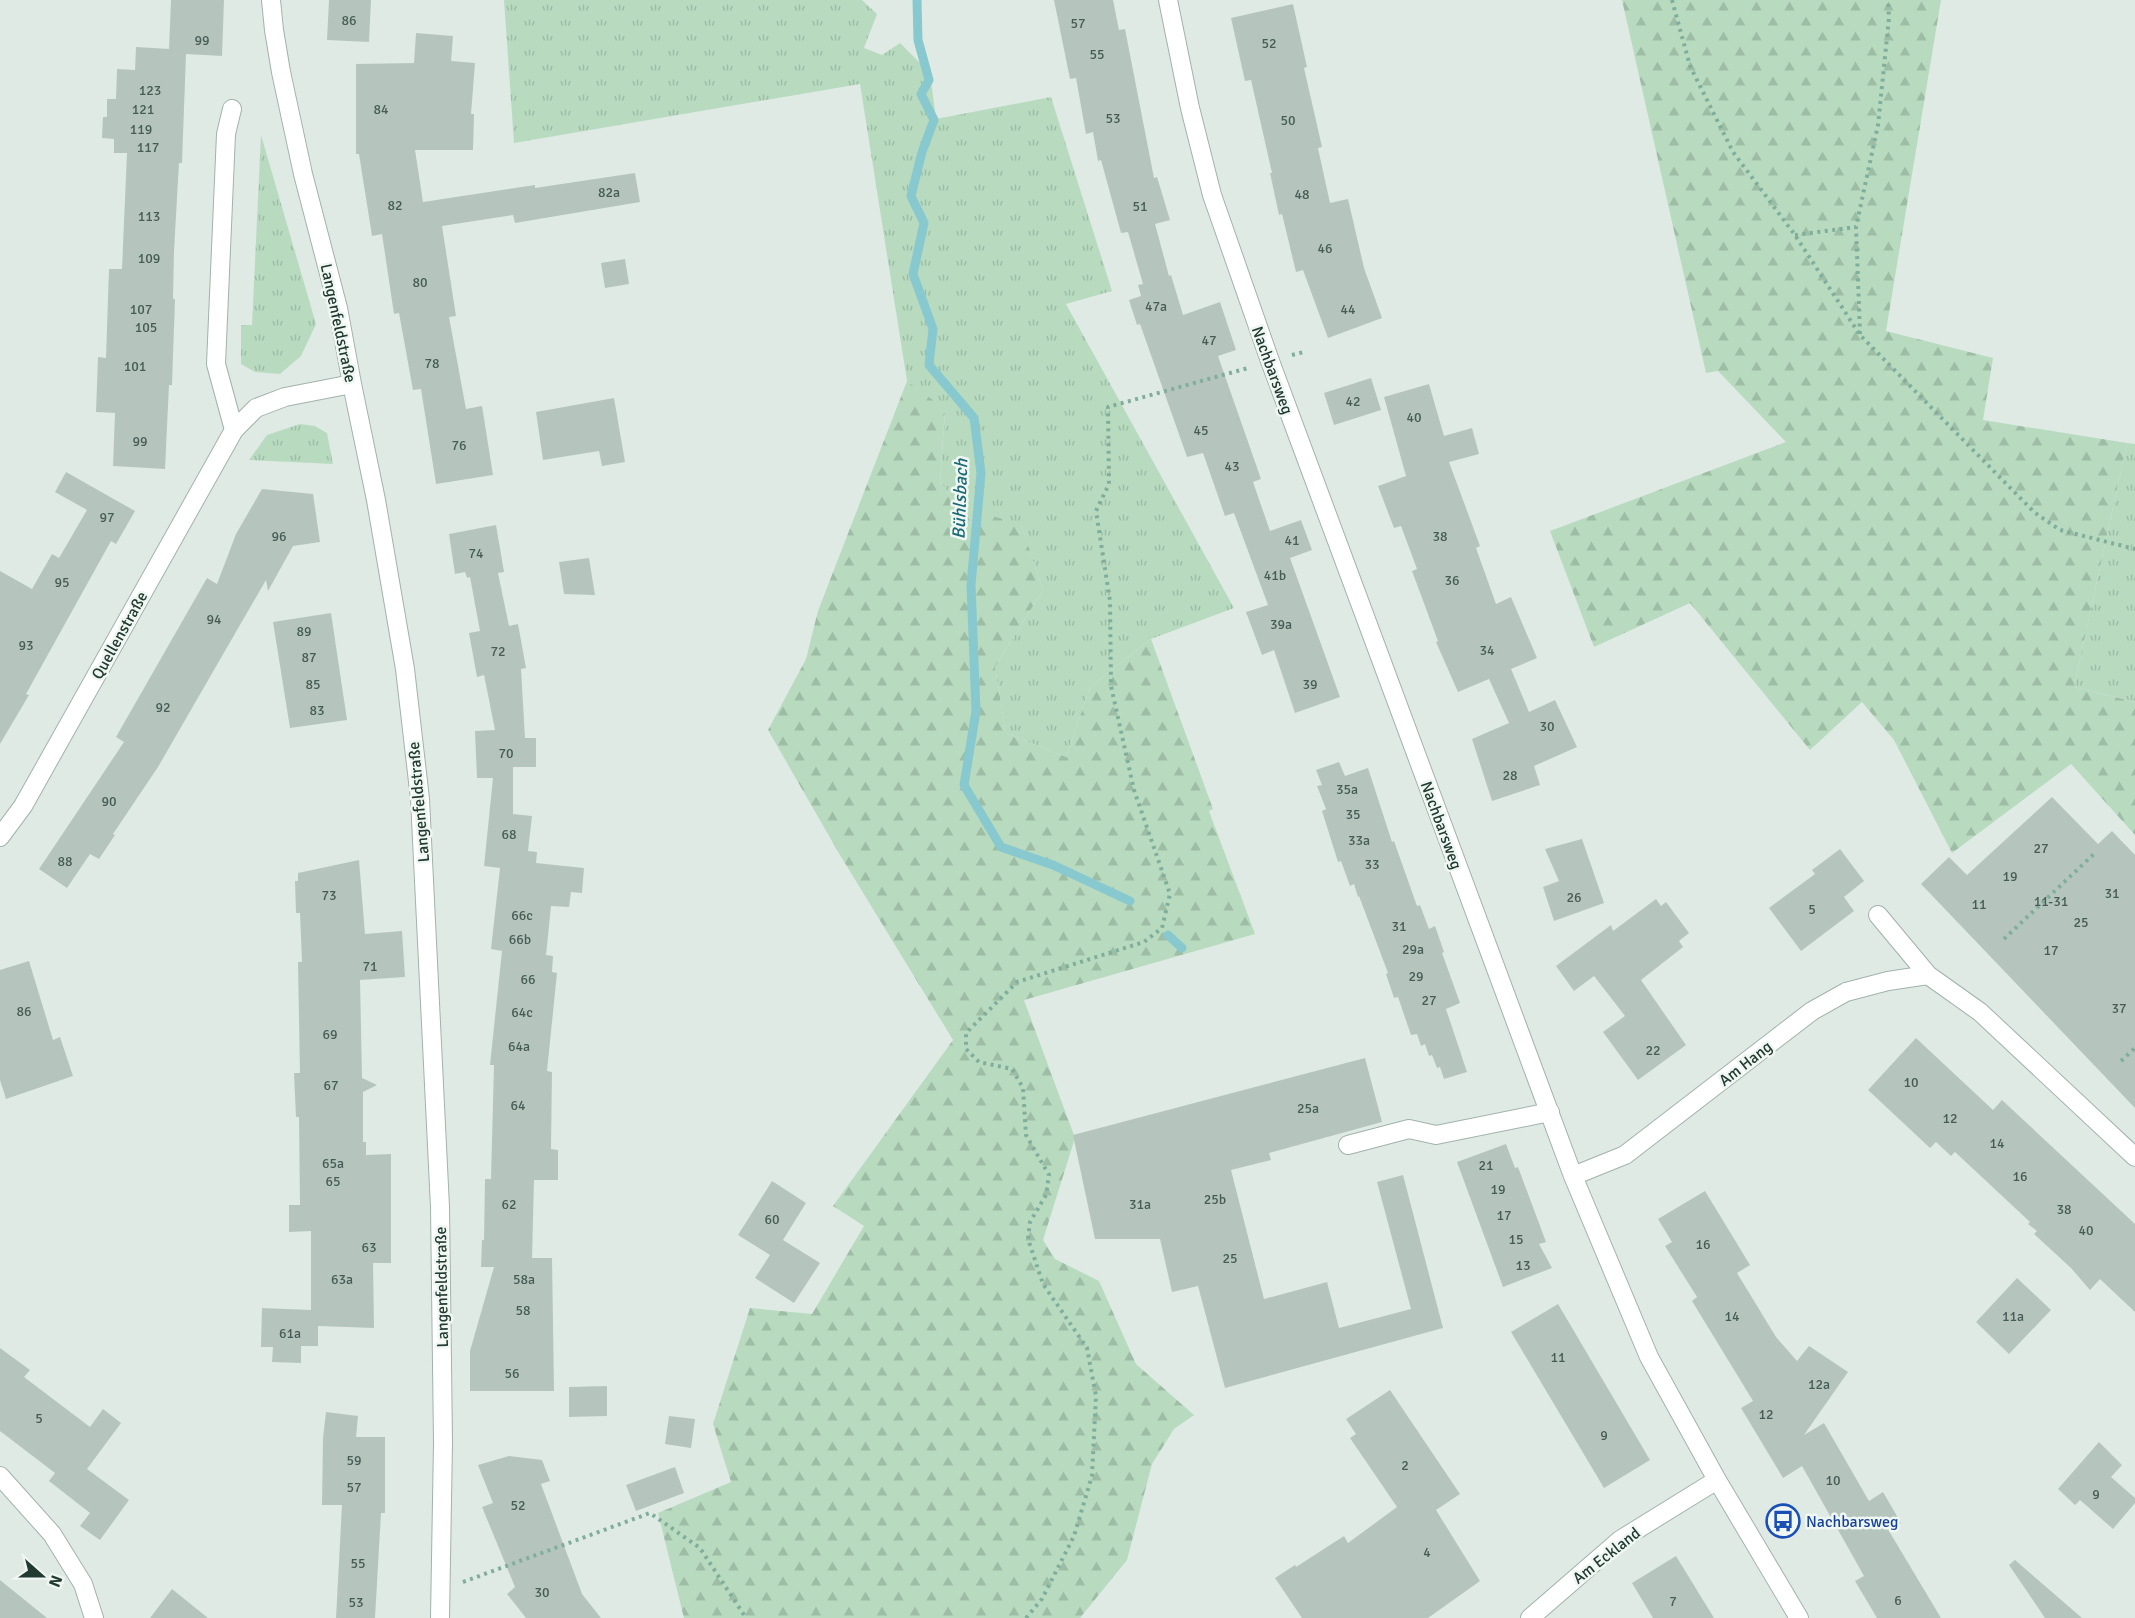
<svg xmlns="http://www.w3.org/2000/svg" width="2135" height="1618" font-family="Signika,sans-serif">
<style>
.grass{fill:url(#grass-tufts)}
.forest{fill:url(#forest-firs)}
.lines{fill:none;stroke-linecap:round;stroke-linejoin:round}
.stream{stroke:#88c8cf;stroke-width:9}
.building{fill:#b5c5be}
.minor-casing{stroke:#a2b2ac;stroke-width:20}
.path{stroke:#80ae9d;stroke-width:4;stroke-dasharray:3 4.5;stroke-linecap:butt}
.minor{stroke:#fff;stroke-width:18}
.labels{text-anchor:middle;stroke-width:5;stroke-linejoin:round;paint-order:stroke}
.number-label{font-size:14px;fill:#465d55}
.street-label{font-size:16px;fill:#213a32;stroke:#f0f7f3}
.transit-label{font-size:16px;fill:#164399;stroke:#f0f7f3;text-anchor:start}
.water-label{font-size:18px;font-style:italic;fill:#1c6a75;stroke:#f0f7f3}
</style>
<defs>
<pattern id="grass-tufts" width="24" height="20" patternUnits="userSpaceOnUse" patternTransform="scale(1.5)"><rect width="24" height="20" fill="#b8dbc0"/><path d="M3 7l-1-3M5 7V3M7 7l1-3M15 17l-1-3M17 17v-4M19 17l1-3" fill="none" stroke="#9ebda5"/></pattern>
<pattern id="forest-firs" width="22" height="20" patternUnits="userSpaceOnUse" patternTransform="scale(1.5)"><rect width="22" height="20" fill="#b8dbc0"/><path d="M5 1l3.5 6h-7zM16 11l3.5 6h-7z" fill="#9ebda5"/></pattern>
</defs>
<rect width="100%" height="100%" fill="#dfeae5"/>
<path class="grass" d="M504,0H862L877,14L864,48L882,55L900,43L930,73L936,119L1051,97L1112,291L1066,304L1234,608L1151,639L1090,687L1066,757L1006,733L995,667L1043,590L1021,525L957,506L940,481L945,410L907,381L860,84L514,143Z
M261,135L316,324L301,356L280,374L255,372L241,364V325H252Z
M300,424L315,426L327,433L333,464L249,460L267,435Z
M2127,443L2135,444V702L2074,687Z"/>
<path class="forest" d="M1622,0H1941L1886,331L1993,358L1983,420L2127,443L2074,687L2135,702V835L2071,764L1952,853L1894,740L1862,702L1810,750L1690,603L1594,647L1550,531L1786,442L1718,371L1706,373Z
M907,381L945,409L940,481L957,506L1021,524L1043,590L995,667L1006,733L1066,757L1090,687L1151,639L1213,809L1209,811L1255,934L1024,1000L1075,1138L1043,1240L1055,1259L1099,1281L1136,1364L1194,1415L1174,1429L1152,1464L1127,1560L1080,1618H684L658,1513L731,1482L713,1424L750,1308L812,1314L864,1226L833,1206L953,1040L840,855L768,730L806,659L818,611Z"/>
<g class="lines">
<path class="stream" d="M917,0L918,40L929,80L921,94L934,120L922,152L911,196L924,223L913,274L933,329L929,365L974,418L981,473L971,585L976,711L964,785L1001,847L1053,865L1130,901
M1168,935L1182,948"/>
</g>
<path class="building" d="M171,0H224L222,56L186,54L182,163H179L174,251L173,299H175L172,385H169L165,469L113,466L115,413L96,412L98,357L106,358L109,269H122L127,153H114V139L102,138L103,117H107V99H116L117,69L135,70L136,47L169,49Z
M329,0H371L369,42L327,40Z
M1054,0H1113L1119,30L1125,29L1154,178L1157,177L1170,220L1155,224L1169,276L1171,275L1183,315L1220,302L1236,350L1218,356L1261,479L1253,482L1270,531L1301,520L1312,550L1290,558L1340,697L1295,713L1274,650L1262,655L1246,612L1268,605L1234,513L1225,516L1203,453L1187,457L1140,324L1137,325L1129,300L1141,296L1138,285L1143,284L1128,232L1121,233L1101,160L1098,161L1093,132L1086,134L1076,78L1070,79Z
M1293,4L1307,67L1304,68L1322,147L1318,148L1330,203L1348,199L1364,268L1382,318L1328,338L1303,270L1296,272L1282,214L1279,215L1270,173H1272L1251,80L1245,81L1231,18Z
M416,33L453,36L451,61L475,63L471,114H474L473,150H415L423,202L535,185V188L635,173L640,202L515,223L513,215L442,226L456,316L449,317L466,409L482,406L493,475L436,484L421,389L413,390L399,313L394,314L382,234L372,236L359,154H356V64L414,63Z
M625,259L629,284L605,288L601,263Z
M1371,378L1381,410L1334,425L1324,393Z
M1429,384L1444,436L1472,428L1479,454L1449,462L1480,546L1476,548L1496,604L1511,597L1537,658L1511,669L1529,712L1555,700L1577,747L1534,766L1540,785L1492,801L1472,739L1509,723L1489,679L1458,692L1436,642L1438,641L1412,571L1417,569L1401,526L1394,528L1378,486L1406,476L1384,397Z
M614,398L625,462L602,466L599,451L543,460L536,412Z
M66,472L135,511L116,544L111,541L26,694L29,695L0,744V571L32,589L52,554L59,558L87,510L55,492Z
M262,489L313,494L320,542L293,546L268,591L266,580L158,767L113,834L115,835L99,859L90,854L67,888L39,869L124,742L116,737L207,578L217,584L236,534Z
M496,525L504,572L498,573L509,626L518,624L526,668L521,669L525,738H536V767H513V814L532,816L528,851L537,852L536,863L584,868L582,893L571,892L569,907L551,906L546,955L553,956L552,972L557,973L547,1071L552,1072L551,1149L558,1150V1180H534L532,1258H552L554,1391H470V1351L494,1267H481L482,1240H484L485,1179H491L494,1065H490L502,951L491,949L500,868L484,866L493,778H477L475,731L495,730L484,675L477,677L469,633L480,631L470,577L467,578L465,572L455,574L449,534Z
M589,558L595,595L564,594L559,562Z
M331,613L347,720L290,728L273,622Z
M1339,762L1345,776L1368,768L1392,842L1394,841L1417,906L1420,905L1429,929L1435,926L1444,952L1442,953L1460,1003L1446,1009L1467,1072L1444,1079L1440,1067L1437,1068L1432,1055L1429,1056L1425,1044L1421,1046L1417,1034L1411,1035L1398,997L1394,998L1386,974L1388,973L1359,896L1358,897L1354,884L1350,886L1341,861L1338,862L1322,811L1326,809L1317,786L1322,785L1316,770Z
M2052,797L2098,844L2112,831L2135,855V1108L1921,884L1949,857L1967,875Z
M1582,839L1604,903L1554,921L1543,887L1559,881L1545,849Z
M1840,849L1864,881L1844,897L1854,911L1801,951L1769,908L1815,874L1812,870Z
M359,860L365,934L402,931L405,977L360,980L362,1078L377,1085L363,1092V1142H366V1155L391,1154V1263H373L374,1328L318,1326V1346H301V1363L272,1362L273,1347H261L262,1308L311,1310V1231L289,1232V1205H300L299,1117H296L294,1073H300L298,962H302L300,913H296L295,881H298V873Z
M1656,899L1661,906L1666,902L1689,933L1679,941L1683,947L1641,980L1686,1045L1638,1080L1603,1032L1625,1016L1594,976L1574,991L1556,966L1611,925L1613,931Z
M29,961L53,1040L60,1037L73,1076L6,1099L0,1080V970Z
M1916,1038L1993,1110L2002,1100L2135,1224V1312L2100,1279L2090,1290L2071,1268L2034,1234L2037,1231L2028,1224L2030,1222L1955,1152L1951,1156L1936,1142L1930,1148L1868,1090Z
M1365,1058L1382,1122L1269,1153L1271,1160L1231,1170L1264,1299L1327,1282L1339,1328L1411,1309L1377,1182L1403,1175L1443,1328L1225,1388L1198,1286L1172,1292L1160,1239H1095L1073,1135Z
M1506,1144L1515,1168L1518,1167L1546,1242L1539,1244L1552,1268L1503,1287L1457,1162Z
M772,1181L806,1203L783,1240L820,1263L794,1303L755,1278L770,1255L738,1235Z
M1705,1191L1750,1265L1737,1273L1776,1337L1797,1361L1809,1346L1848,1372L1804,1435L1824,1423L1869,1501L1883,1492L1901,1523L1889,1531L1941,1618H1877L1855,1581L1864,1576L1802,1466L1783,1478L1741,1408L1753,1401L1692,1301L1697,1297L1665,1246L1672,1242L1658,1219Z
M2017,1278L2051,1310L2009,1354L1976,1322Z
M1558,1304L1650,1460L1604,1488L1511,1332Z
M0,1348L30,1370L24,1377L90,1427L103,1409L121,1423L87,1469L129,1500L100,1540L80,1526L90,1513L49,1481L55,1473L0,1431Z
M607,1386V1416L569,1417V1387Z
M1390,1390L1460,1494L1436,1510L1480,1581L1428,1618H1302L1275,1578L1295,1565L1296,1567L1344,1536L1348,1543L1397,1507L1350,1438L1356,1434L1346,1419Z
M326,1412L358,1416L356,1437H385V1513H381L375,1618H336L342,1505H322L323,1438Z
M669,1416L695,1419L691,1448L665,1444Z
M2099,1442L2122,1465L2111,1477L2135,1498V1503L2113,1529L2080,1500L2075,1505L2058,1489Z
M509,1456L542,1460L550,1481L541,1484L582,1594L601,1618H526L507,1594L515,1587L482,1507L493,1503L478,1465Z
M675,1467L684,1493L636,1511L626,1485Z
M1676,1556L1714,1618H1653L1632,1583Z
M2015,1560L2082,1618H2045L2009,1565Z
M0,1580L47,1618H0Z
M172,1589L208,1618H150Z"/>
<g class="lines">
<defs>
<path id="minor" d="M271,0L274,30L281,72L303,174L338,308L352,384L376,500L405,669L420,799L440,1207L443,1442L440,1618
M1168,0L1190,108L1212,195L1270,361L1573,1176L1649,1357L1717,1480L1799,1618
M232,109L226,134L216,364L234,430
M0,837L23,806L234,430L256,408L285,397L352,384
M1878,915L1928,975L1980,1012L2135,1157
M1348,1145L1409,1129L1436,1135L1550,1112
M1573,1176L1625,1155L1812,1011L1846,992L1888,981L1928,975
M0,1476L52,1534L83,1584L94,1618
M1530,1618L1620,1540L1717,1480"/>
</defs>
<use href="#minor" class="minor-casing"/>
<path class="path" d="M1672,0L1690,66L1733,152L1795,235L1860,335L2034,512L2060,530L2135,549
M1795,235L1856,227
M1860,334L1856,227L1878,125L1889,18L1888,0
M1292,355L1304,352
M2004,939L2096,852
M2121,1061L2135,1048
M463,1582L650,1513L700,1548L746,1618
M1026,1618L1042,1599L1074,1536L1092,1476L1096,1396L1087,1348L1043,1284L1028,1239L1030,1222L1046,1195L1049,1175L1026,1135L1023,1088L1012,1069L979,1062L966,1049V1033L1017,982L1144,942L1162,928L1170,894L1134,790L1111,686L1110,601L1096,511L1109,484L1108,407L1248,368"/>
<use href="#minor" class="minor"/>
</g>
<defs>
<symbol id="bus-ring" viewBox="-11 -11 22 22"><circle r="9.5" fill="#f0f7f3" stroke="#1a4fb4" stroke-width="1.5"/><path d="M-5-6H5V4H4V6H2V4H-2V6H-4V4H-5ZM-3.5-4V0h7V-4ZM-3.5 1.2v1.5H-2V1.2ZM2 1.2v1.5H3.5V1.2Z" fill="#1a4fb4"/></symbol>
</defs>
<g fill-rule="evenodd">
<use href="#bus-ring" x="1764" y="1502" width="38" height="38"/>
</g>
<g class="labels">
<g class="number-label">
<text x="349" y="25">86</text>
<text x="1078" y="28">57</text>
<text x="202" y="45">99</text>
<text x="1269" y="48">52</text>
<text x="1097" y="59">55</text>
<text x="150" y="95">123</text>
<text x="143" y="114">121</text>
<text x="381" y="114">84</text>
<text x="1113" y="123">53</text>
<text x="1288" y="125">50</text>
<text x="141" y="134">119</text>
<text x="148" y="152">117</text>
<text x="609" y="197">82a</text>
<text x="1302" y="199">48</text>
<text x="395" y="210">82</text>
<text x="1140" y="211">51</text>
<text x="149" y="221">113</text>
<text x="1325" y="253">46</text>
<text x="149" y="263">109</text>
<text x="420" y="287">80</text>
<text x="1156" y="311">47a</text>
<text x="141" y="314">107</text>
<text x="1348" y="314">44</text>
<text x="146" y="332">105</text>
<text x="1209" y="345">47</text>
<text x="432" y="368">78</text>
<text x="135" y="371">101</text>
<text x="1353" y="406">42</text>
<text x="1414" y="422">40</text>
<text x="1201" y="435">45</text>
<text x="140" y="446">99</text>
<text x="459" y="450">76</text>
<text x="1232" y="471">43</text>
<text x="107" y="522">97</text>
<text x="279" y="541">96</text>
<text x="1440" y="541">38</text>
<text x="1292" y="545">41</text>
<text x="476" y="558">74</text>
<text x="1275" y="580">41b</text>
<text x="1452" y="585">36</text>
<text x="62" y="587">95</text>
<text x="214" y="624">94</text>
<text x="1281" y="629">39a</text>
<text x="304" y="636">89</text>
<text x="26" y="650">93</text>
<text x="1487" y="655">34</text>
<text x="498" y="656">72</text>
<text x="309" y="662">87</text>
<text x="313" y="689">85</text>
<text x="1310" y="689">39</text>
<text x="163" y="712">92</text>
<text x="317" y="715">83</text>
<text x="1547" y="731">30</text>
<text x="506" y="758">70</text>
<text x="1510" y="780">28</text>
<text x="1347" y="794">35a</text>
<text x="109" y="806">90</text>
<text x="1353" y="819">35</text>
<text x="509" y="839">68</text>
<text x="1359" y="845">33a</text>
<text x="2041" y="853">27</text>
<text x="65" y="866">88</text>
<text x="1372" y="869">33</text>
<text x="2010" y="881">19</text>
<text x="2112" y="898">31</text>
<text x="329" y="900">73</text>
<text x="1574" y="902">26</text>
<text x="2051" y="906">11-31</text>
<text x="1979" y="909">11</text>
<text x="1812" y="914">5</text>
<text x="522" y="920">66c</text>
<text x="2081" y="927">25</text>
<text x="1399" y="931">31</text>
<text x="520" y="944">66b</text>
<text x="1413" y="954">29a</text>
<text x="2051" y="955">17</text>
<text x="370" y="971">71</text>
<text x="1416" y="981">29</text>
<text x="528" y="984">66</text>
<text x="1429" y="1005">27</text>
<text x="2119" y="1013">37</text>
<text x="24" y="1016">86</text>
<text x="522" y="1017">64c</text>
<text x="330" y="1039">69</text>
<text x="519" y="1051">64a</text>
<text x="1653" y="1055">22</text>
<text x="1911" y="1087">10</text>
<text x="331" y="1090">67</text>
<text x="518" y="1110">64</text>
<text x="1308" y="1113">25a</text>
<text x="1950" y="1123">12</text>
<text x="1997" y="1148">14</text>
<text x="333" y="1168">65a</text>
<text x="1486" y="1170">21</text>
<text x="2020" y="1181">16</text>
<text x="333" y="1186">65</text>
<text x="1498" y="1194">19</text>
<text x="1215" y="1204">25b</text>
<text x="509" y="1209">62</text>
<text x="1140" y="1209">31a</text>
<text x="2064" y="1214">38</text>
<text x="1504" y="1220">17</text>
<text x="772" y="1224">60</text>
<text x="2086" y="1235">40</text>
<text x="1516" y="1244">15</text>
<text x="1703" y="1249">16</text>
<text x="369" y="1252">63</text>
<text x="1230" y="1263">25</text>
<text x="1523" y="1270">13</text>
<text x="342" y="1284">63a</text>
<text x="524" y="1284">58a</text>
<text x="523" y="1315">58</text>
<text x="1732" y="1321">14</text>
<text x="2013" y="1321">11a</text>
<text x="290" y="1338">61a</text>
<text x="1558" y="1362">11</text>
<text x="512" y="1378">56</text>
<text x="1819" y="1389">12a</text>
<text x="1766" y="1419">12</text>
<text x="39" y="1423">5</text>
<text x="1604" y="1440">9</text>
<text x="354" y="1465">59</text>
<text x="1405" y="1470">2</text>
<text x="1833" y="1485">10</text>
<text x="354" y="1492">57</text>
<text x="2096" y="1499">9</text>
<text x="518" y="1510">52</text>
<text x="1427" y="1557">4</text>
<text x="358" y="1568">55</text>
<text x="542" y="1597">30</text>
<text x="1898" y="1605">6</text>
<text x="1673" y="1606">7</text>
<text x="356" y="1607">53</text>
</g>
<g class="street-label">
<text transform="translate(339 323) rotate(78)" y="6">Langenfeldstraße</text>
<text transform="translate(1273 370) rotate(70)" y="6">Nachbarsweg</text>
<text transform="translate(119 635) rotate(-61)" y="6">Quellenstraße</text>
<text transform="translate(418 802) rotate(-95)" y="6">Langenfeldstraße</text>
<text transform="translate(1442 825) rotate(70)" y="6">Nachbarsweg</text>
<text transform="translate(1745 1063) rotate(-38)" y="6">Am Hang</text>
<text transform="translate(441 1287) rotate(-91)" y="6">Langenfeldstraße</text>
<text transform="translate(1606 1555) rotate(-38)" y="6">Am Eckland</text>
</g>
<g class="transit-label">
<text x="1806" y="1527">Nachbarsweg</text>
</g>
<g class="water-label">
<text transform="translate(960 499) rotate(-88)" y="6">Bühlsbach</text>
</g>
</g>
<g transform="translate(42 1576) rotate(111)" stroke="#f0f7f3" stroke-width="4.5" paint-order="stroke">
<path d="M0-4.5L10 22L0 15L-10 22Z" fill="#213a32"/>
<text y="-9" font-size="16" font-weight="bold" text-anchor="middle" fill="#213a32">N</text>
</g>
</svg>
